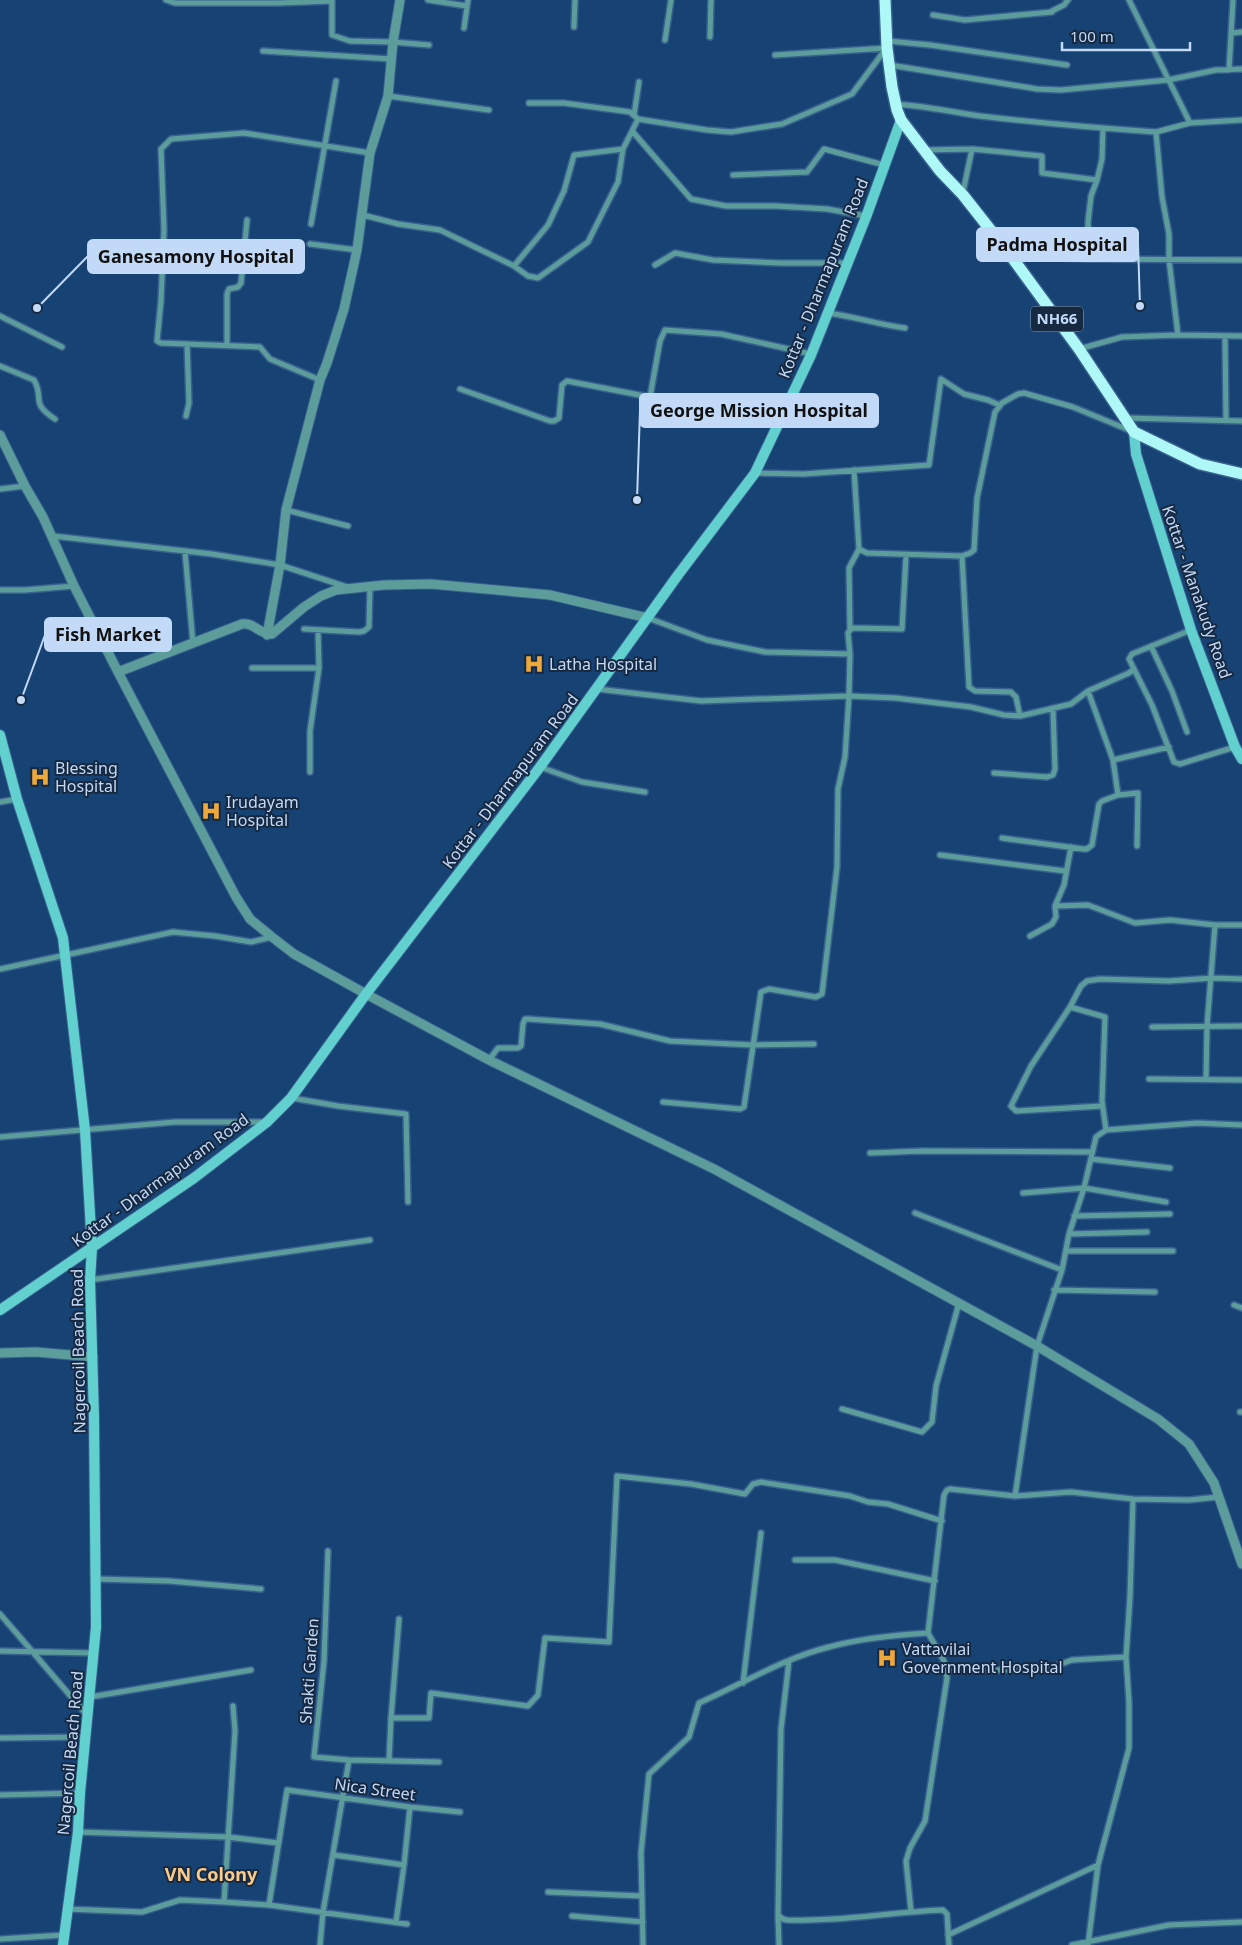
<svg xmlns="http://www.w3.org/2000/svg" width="1242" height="1945" font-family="'Noto Sans',sans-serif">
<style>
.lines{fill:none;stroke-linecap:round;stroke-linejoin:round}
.minor-casing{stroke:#39608e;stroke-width:8}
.tertiary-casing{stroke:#39608e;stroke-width:11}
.secondary-casing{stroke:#39608e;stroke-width:12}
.trunk-casing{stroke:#39608e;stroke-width:14}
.minor{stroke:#5c9d9c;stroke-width:5}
.tertiary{stroke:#5c9d9c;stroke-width:9}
.secondary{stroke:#62d0cf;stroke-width:10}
.trunk{stroke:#aef9f8;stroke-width:11}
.labels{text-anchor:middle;stroke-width:4;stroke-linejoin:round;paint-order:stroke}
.shield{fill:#172940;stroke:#8fa5c1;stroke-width:1}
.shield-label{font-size:15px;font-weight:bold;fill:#c2daf8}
.street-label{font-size:16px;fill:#c2daf8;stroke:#172940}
.poi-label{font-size:16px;fill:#c2daf8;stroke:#172940;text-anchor:start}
.neighbourhood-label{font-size:18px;font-weight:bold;fill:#fccb89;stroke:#172940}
.leader{fill:none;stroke:#c2daf8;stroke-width:2}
.callout-dot{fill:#c2daf8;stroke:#172940;stroke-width:2}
.callout{fill:#c2daf8;stroke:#c2daf8;stroke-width:2}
.callout-label{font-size:18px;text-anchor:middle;font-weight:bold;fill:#111}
</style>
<rect width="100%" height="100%" fill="#174274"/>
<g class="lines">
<defs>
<path id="minor" d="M166,0L175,3H277L332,1
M332,0V35L350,41L393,42L429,45
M428,0L467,6
M1129,0L1190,123L1156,132L1162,197L1169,234V260L1178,335
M1050,12L1064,5L1068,0
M933,15L965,20L1052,12
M574,27L575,0
M464,28L468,0
M1232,33L1242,32
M710,37L711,0
M665,40L671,0
M888,41L930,45L1067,65
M263,51L391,59
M775,55L887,48
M890,65L1037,89L1061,90L1168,80L1216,70L1242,69
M1229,70L1233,0
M388,96L489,110
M529,103H564L630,112L638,119
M896,104C924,106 952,112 980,116C1039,123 1097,128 1156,132
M634,115L639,82
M1190,123L1242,120
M633,132L691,199L726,206H776L827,209L866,216
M623,149L638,119L707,130L731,132L782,124L852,94L885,50
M925,150L972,149
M733,175L807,172L824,149L884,165
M963,192L972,149L1042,156V173L1097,180
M363,215L398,224L440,230L514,266L528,276L538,278L588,242L618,182L623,149L574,155L564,191L548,225L514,266
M311,224L336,81
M310,244L357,250
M1013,256L1089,259L1242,260
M1089,259L1088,222L1091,196L1097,180L1102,159L1103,128
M655,265L675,253L713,260L780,263H847
M827,313C854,316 879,325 905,328
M0,316L62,347
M1225,337L1226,421
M227,345V294L229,289L238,287L241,283L247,220
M1079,349L1122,337L1178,335L1242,336
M0,366L34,380C45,399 29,402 55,419
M320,380L270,359L260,347L161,343L157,341L161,301L164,230L161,149L171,139L244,133L370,153
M460,389L550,421H554L559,418L562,385L567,381L650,397L780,418
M650,397L660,341L665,330L721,334L811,354
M186,416L189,403L187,344
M1126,418L1242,421
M854,470L859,549L867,553L962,556L970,553L974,550L977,498L995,412L1002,403L1018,394L1024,393L1073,407L1129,430
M755,473L804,474L929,465L941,379L964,394L988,400L999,405
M0,489L25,486
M286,510L348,526
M53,536L212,554L280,565L347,587
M185,552L193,644
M962,556L969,687L975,691L1011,692L1016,697L1020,716
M0,590H25L74,586
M648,618L707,640L765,652L850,654
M304,629L359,632L364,631L369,627L370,586
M850,630L849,568L859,549
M1151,646L1172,691L1187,732
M252,668H319
M1134,669L1152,705L1174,762L1180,764L1235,747
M597,689L701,701L849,696L896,698L971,707L1004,715L1020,716L1071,704L1088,691L1129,673L1134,669L1129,659L1132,654L1191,630
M1113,760L1169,747
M540,767L582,782L645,792
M310,772V731L319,668L318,630
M994,773L1047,777L1053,775L1055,769L1053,709
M1118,795L1138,793L1137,846
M0,802L17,799
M1002,838L1083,849H1087L1092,845L1099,804L1102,801L1118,795L1113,760L1088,691
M940,855L1065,871
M1055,906L1088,905L1135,923L1170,920L1215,925H1242
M1030,936L1052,924L1056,917L1055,906L1064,885L1071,847
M0,969L173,932L215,936L251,942L272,937
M1070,1007L1105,1017L1102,1101L1106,1130
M1152,1027L1242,1026
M489,1060L498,1048H518L521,1046L523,1024L525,1019H528L600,1024L670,1041L753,1045L814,1044
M1149,1079L1242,1080
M1206,1079L1207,1026L1215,925
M292,1098L338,1106L406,1114L408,1202
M663,1102L740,1109L744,1107L761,992L769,989L816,997L822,994L837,867L838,789L845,757L849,696L850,654L848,633L850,630L853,628L902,629L906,556
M1102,1106L1016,1111L1011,1106L1031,1066L1070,1007L1081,986L1087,981L1100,979L1169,981L1213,978L1242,979
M0,1137L175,1122H266
M870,1153L922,1151L1092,1152
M1091,1159L1170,1168
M1023,1193L1084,1188L1166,1202
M915,1213L1062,1270
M1074,1216L1170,1214
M1069,1234L1147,1232
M1066,1251H1173
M90,1280L370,1240
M1054,1290L1155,1292
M1234,1305L1242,1308
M842,1409L922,1432L932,1422L936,1386L959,1303
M1240,1412H1242
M1015,1496L1037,1346L1062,1270L1069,1234L1084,1188L1096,1137L1106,1130L1197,1123L1242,1125
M1133,1499L1189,1500L1219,1497
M328,1551L324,1661L314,1757L349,1760L439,1762
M795,1560H835L935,1581
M95,1579L169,1581L261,1589
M0,1614L86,1714
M0,1651L93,1653
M789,1661L781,1729L778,1915L783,1919L787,1920C840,1922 890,1912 943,1910L947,1914L949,1945
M947,1670H1045L1072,1660L1126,1657
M743,1683L761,1533
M90,1697L251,1670
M391,1718H429L431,1693L528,1706L538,1695L545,1638L609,1642L617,1476L691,1484L745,1494L753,1484L761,1482L850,1496L868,1502L888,1504L942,1521
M0,1738L86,1737
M389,1761L391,1718L399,1619
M0,1795L80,1793
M78,1832L228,1837L278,1843
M334,1855L404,1865
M548,1892L642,1896
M224,1902L235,1731L233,1706
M269,1905L287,1790L410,1807L460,1812
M67,1909L142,1912L180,1900L224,1902L269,1905L407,1924
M911,1911L906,1861L910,1848L925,1821L947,1678L944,1661L928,1633
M572,1916L643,1922
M778,1916L779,1945
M396,1922L404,1865L410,1807
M948,1935L1098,1865
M0,1939L64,1935
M320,1945L323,1912L349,1760
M643,1945L641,1853L649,1774L689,1737L699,1703C742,1684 784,1658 829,1647C862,1638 894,1635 928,1633L944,1495L947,1490L950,1489L1015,1496L1071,1492L1133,1499L1130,1597L1126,1657L1129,1702V1748L1098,1865L1088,1945
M1072,1945L1169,1925L1242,1922"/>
<path id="tertiary" d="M0,435L25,486L43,517L74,586L118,672L236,897L250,919L272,937L294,954L366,994L489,1060L714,1169L1037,1346L1158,1419L1189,1444L1214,1483L1242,1564
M267,635L280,565L286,510L320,380L327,363L344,309L357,250L370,153L388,96L393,42L400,0
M118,672L242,624C254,622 260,635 272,634L304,607L321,596L336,590L384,585L431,584L550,595L648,618
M0,1353L36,1352L93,1357"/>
<path id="secondary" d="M1134,432L1136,454L1191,630L1235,747L1242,759
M0,735L17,799L63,938L85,1130L92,1248L90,1280L94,1418L96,1627L80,1793L78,1832L63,1945
M0,1310L194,1178L267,1122L291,1098L366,994L540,767L678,575L755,473L811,355L866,217L901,120"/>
<path id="trunk" d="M885,0L887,48L892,87L897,110L901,120L940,171L963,195L1011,256L1079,349L1134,432L1200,464L1242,474"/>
</defs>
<use href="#minor" class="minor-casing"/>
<use href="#tertiary" class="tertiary-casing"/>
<use href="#secondary" class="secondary-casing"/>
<use href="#trunk" class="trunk-casing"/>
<use href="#minor" class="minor"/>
<use href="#tertiary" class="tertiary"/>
<use href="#secondary" class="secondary"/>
<use href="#trunk" class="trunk"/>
</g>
<defs>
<symbol id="hospital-bare" viewBox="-9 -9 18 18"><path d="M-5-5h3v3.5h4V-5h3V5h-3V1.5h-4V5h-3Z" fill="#eda83c" stroke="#172940" stroke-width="2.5" paint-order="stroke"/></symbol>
</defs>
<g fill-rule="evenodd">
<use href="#hospital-bare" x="520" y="650" width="28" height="28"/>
<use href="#hospital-bare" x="26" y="763" width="28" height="28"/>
<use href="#hospital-bare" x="197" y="797" width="28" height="28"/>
<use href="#hospital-bare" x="873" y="1644" width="28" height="28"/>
</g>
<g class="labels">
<rect class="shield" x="1031" y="306.5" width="52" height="25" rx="4"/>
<g class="shield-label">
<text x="1057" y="324">NH66</text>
</g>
<g class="street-label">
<text transform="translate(823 278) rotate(-68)" y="6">Kottar - Dharmapuram Road</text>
<text transform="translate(1197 592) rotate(71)" y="6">Kottar - Manakudy Road</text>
<text transform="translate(510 781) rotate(-53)" y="6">Kottar - Dharmapuram Road</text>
<text transform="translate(160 1180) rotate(-36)" y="6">Kottar - Dharmapuram Road</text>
<text transform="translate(78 1351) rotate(-91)" y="6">Nagercoil Beach Road</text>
<text transform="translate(309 1671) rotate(-86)" y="6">Shakti Garden</text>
<text transform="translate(70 1753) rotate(-85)" y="6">Nagercoil Beach Road</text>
<text transform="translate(375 1789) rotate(8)" y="6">Nica Street</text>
</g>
<g class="poi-label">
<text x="549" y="670">Latha Hospital</text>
<text x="55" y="774">Blessing<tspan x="55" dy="18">Hospital</tspan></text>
<text x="226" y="808">Irudayam<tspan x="226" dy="18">Hospital</tspan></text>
<text x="902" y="1655">Vattavilai<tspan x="902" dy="18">Government Hospital</tspan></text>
</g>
<g class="neighbourhood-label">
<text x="211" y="1881">VN Colony</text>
</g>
</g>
<path class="leader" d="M1140 306L1138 244M37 308L88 256M637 500L640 410M21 700L45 635"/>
<g class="callout-dot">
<circle cx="1140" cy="306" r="5"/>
<circle cx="37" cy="308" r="5"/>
<circle cx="637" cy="500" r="5"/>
<circle cx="21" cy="700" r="5"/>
</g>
<g class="callout">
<rect x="977" y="228" width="161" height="33" rx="5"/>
<rect x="88" y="240" width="216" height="33" rx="5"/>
<rect x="640" y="394" width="238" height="33" rx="5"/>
<rect x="45" y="618" width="126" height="33" rx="5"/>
</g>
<g class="callout-label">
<text x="1057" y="251">Padma Hospital</text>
<text x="196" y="263">Ganesamony Hospital</text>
<text x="759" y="417">George Mission Hospital</text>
<text x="108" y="641">Fish Market</text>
</g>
<path d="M1062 42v8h128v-8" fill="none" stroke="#c2daf8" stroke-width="2.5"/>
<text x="1070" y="42" font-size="15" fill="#c2daf8" stroke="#172940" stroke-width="4" paint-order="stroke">100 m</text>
</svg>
